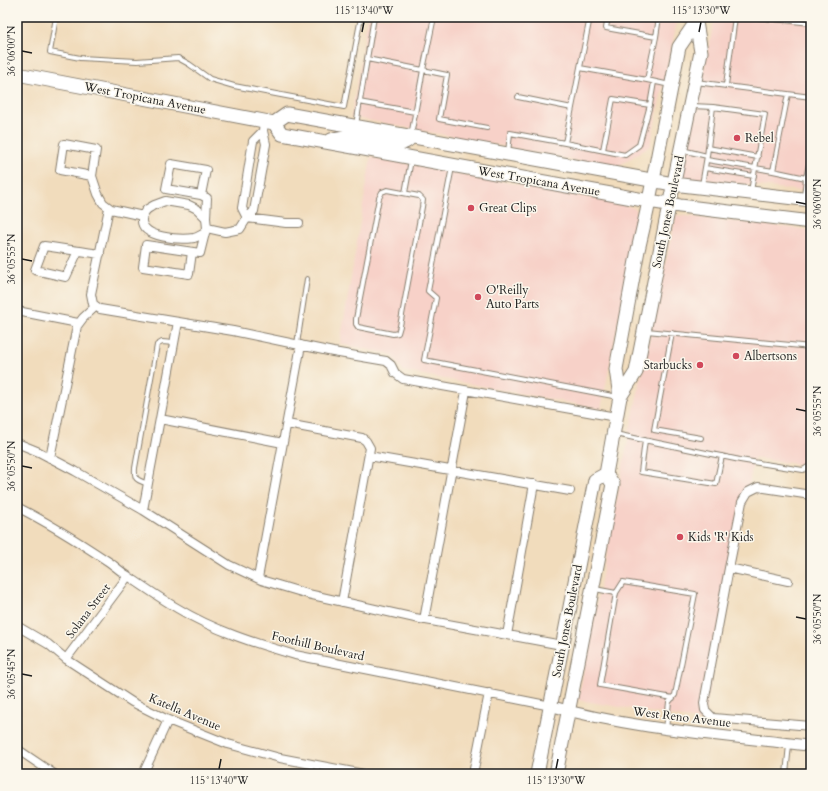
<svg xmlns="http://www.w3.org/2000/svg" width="828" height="791" font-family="Cardo,serif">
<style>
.built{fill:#f7d1c8}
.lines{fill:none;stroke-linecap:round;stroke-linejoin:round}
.service-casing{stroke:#867c6c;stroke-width:6}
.minor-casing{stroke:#867c6c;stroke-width:10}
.tertiary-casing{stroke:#867c6c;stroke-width:12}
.primary-casing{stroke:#867c6c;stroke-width:15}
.service{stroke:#fff;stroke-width:4}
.minor{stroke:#fff;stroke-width:8}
.tertiary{stroke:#fff;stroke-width:10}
.primary{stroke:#fff;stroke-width:13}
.ticks{fill:none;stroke:#1c1c1c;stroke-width:1.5}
.poi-dot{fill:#d1495b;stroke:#fbf7ec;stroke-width:1.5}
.labels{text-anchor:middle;stroke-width:3;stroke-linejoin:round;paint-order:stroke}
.street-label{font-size:12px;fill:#1c1c1c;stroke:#fbf7ec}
.poi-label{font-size:12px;fill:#1c1c1c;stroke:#fbf7ec;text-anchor:start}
.neatline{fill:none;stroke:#1c1c1c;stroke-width:1.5}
.ticks-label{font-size:10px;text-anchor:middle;fill:#1c1c1c}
</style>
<rect width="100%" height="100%" fill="#fbf7ec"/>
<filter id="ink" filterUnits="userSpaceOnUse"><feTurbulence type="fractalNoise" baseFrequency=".025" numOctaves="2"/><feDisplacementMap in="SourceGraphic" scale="8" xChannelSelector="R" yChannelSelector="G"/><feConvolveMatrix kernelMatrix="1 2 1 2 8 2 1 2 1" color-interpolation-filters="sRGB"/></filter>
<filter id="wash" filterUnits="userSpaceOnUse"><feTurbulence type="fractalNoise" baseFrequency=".012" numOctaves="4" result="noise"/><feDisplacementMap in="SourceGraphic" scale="16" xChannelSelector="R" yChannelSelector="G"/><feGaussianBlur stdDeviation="0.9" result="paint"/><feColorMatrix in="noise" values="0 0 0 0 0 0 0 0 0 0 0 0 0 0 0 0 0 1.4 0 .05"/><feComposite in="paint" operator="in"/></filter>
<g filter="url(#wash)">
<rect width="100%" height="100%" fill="#f1dcbc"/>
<path class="built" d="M367,17H678L650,146L615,168L351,117L362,58Z
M715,17H811V192L681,177Z
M371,157L613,202L625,205L634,208L637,212L639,220L601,409L403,371L391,354L340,344Z
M676,215L811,230V466L754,458L703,721L578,700L629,434Z"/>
</g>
<g filter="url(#ink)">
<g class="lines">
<defs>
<path id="service" d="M56,17L50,52L80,58L137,61L178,58L189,64L210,79L234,86L344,107L361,17
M671,17L694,22
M754,17L811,23
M656,37L659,17
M367,59L423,70L434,17
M580,68L647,80L656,37L606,28L608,17
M647,80L670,85
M696,82L811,97
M726,85L735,17
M518,97L572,108
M359,102L415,112
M692,106L713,107L765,114L751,191
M356,125L374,17
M411,136L423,70L447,75L439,119L487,128
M565,143L625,155L639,145L650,105
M708,148L758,157
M603,150L613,99L650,105L654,82
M682,150L707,156
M508,153L510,133L565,143L590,17
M707,160L773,171L806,178
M452,167L428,291L436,298L424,360L618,397
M705,168L754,176
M773,171L788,94
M702,185L707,156L713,107
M387,190L419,196L423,200L422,207L400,326L398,333L393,334L358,327L356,324V319L379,198L382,192Z
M405,193L411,160
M804,197L806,178L811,155
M647,331L811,347
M672,333L654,430L701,438
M297,344L307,279
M615,434L740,460L803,470L811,465
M645,440L641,472L716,484L722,456
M148,484C137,480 134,480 135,468L157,345L162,342L174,343
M595,589L616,593
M666,729L669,702L675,695L695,594L623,582L616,593L600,685L673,698
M786,774L789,745"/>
<path id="minor" d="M92,176L60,170L64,144L96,150L92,176L98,194L103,203L111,209L143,216
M201,195L206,170L171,164L166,189L201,195L207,198L206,218
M165,201L189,205L197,209L206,218L207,228L205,233C202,234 198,237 194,238C181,240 140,238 142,219C143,214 146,209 151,207C155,204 161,203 165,201Z
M109,208L91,294L93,304L100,309L233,331L333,352L386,361L391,365L395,373L403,379L616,417
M247,218L242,208L253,141L263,131
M247,218L286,223H299
M207,228L225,232L240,229L247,218L254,211L266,144L263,131L264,121
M78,251L66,277L35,270L44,246C62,249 81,251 100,254
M192,252L189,274L143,267L146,245L200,253L205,233
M17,311L78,323
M160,419L283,443
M287,424L362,438L366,441L370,448L342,602
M17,443L39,452L75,471L143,510L229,565L261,580L308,594L415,618L562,645
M369,456L513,481L570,491
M50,458L77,326L83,318L96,306
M811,495L758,487L748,492L742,502L729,568L704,703L705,710L713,718L811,726
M17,507C49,523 79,542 109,562C115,566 121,572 128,576C144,587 160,598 177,608C213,630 254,643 295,655L551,706
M143,510L178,322
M729,568L788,581
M258,578L301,345
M424,620L466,391
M17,626L48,644L66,659L132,702L168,720L228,744L280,758L364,774
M507,635L534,484
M66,659L128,576
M809,745L811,737
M17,749L54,774
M143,774L168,720
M473,774L489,693"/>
<path id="tertiary" d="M551,706C635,730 724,735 811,746"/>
<path id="primary" d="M17,74L274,123L282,134L649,201L680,206L811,222
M274,123L287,114L673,184L811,200
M331,140C353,132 377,141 399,144C405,143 408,141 411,137
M620,397L636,372L667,216L701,52L696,22L697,19
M537,774L595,480L606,474
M556,774L613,484L606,474L620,397L616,369L638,250L647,211L679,47L696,22"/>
</defs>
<use href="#service" class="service-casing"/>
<use href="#minor" class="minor-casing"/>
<use href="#tertiary" class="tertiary-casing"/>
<use href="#primary" class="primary-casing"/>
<use href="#service" class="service"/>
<use href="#minor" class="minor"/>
<use href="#tertiary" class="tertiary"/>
<use href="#primary" class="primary"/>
</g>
</g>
<path class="ticks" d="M362,32L364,22M699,32L701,22M22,51L32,53M796,202L806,204M22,259L32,261M796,409L806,411M22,466L32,468M796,617L806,619M22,674L32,676M219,769L221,759M556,769L558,759"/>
<g class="poi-dot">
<circle cx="737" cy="138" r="4"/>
<circle cx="471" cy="208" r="4"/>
<circle cx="478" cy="297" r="4"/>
<circle cx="736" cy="356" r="4"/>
<circle cx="700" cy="365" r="4"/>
<circle cx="680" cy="537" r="4"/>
</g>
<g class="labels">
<g class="street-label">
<text transform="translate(145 98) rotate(11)" y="4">West Tropicana Avenue</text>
<text transform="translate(539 181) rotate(10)" y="4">West Tropicana Avenue</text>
<text transform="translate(668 212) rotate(-78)" y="4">South Jones Boulevard</text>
<text transform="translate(88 611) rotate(-53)" y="4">Solana Street</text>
<text transform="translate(567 621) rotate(-79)" y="4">South Jones Boulevard</text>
<text transform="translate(318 646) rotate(13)" y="4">Foothill Boulevard</text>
<text transform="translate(185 712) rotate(23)" y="4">Katella Avenue</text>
<text transform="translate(682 717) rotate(7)" y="4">West Reno Avenue</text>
</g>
<g class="poi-label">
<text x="745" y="142">Rebel</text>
<text x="479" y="212">Great Clips</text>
<text x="486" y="294">O'Reilly<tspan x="486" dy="14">Auto Parts</tspan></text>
<text x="744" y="360">Albertsons</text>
<text x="692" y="369" text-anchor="end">Starbucks</text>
<text x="688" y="541">Kids 'R' Kids</text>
</g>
</g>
<rect width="828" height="791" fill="none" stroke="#fbf7ec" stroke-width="44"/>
<rect x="22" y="22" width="784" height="747" class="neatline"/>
<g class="ticks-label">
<text x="364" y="14">115°13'40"W</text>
<text x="701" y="14">115°13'30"W</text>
<text transform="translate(11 51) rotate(-90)" y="4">36°06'00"N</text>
<text transform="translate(817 204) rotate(-90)" y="4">36°06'00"N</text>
<text transform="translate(11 259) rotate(-90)" y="4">36°05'55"N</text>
<text transform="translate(817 411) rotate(-90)" y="4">36°05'55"N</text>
<text transform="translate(11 466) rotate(-90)" y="4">36°05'50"N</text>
<text transform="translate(817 619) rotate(-90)" y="4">36°05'50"N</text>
<text transform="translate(11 674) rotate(-90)" y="4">36°05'45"N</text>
<text x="219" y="784">115°13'40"W</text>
<text x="556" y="784">115°13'30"W</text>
</g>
</svg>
